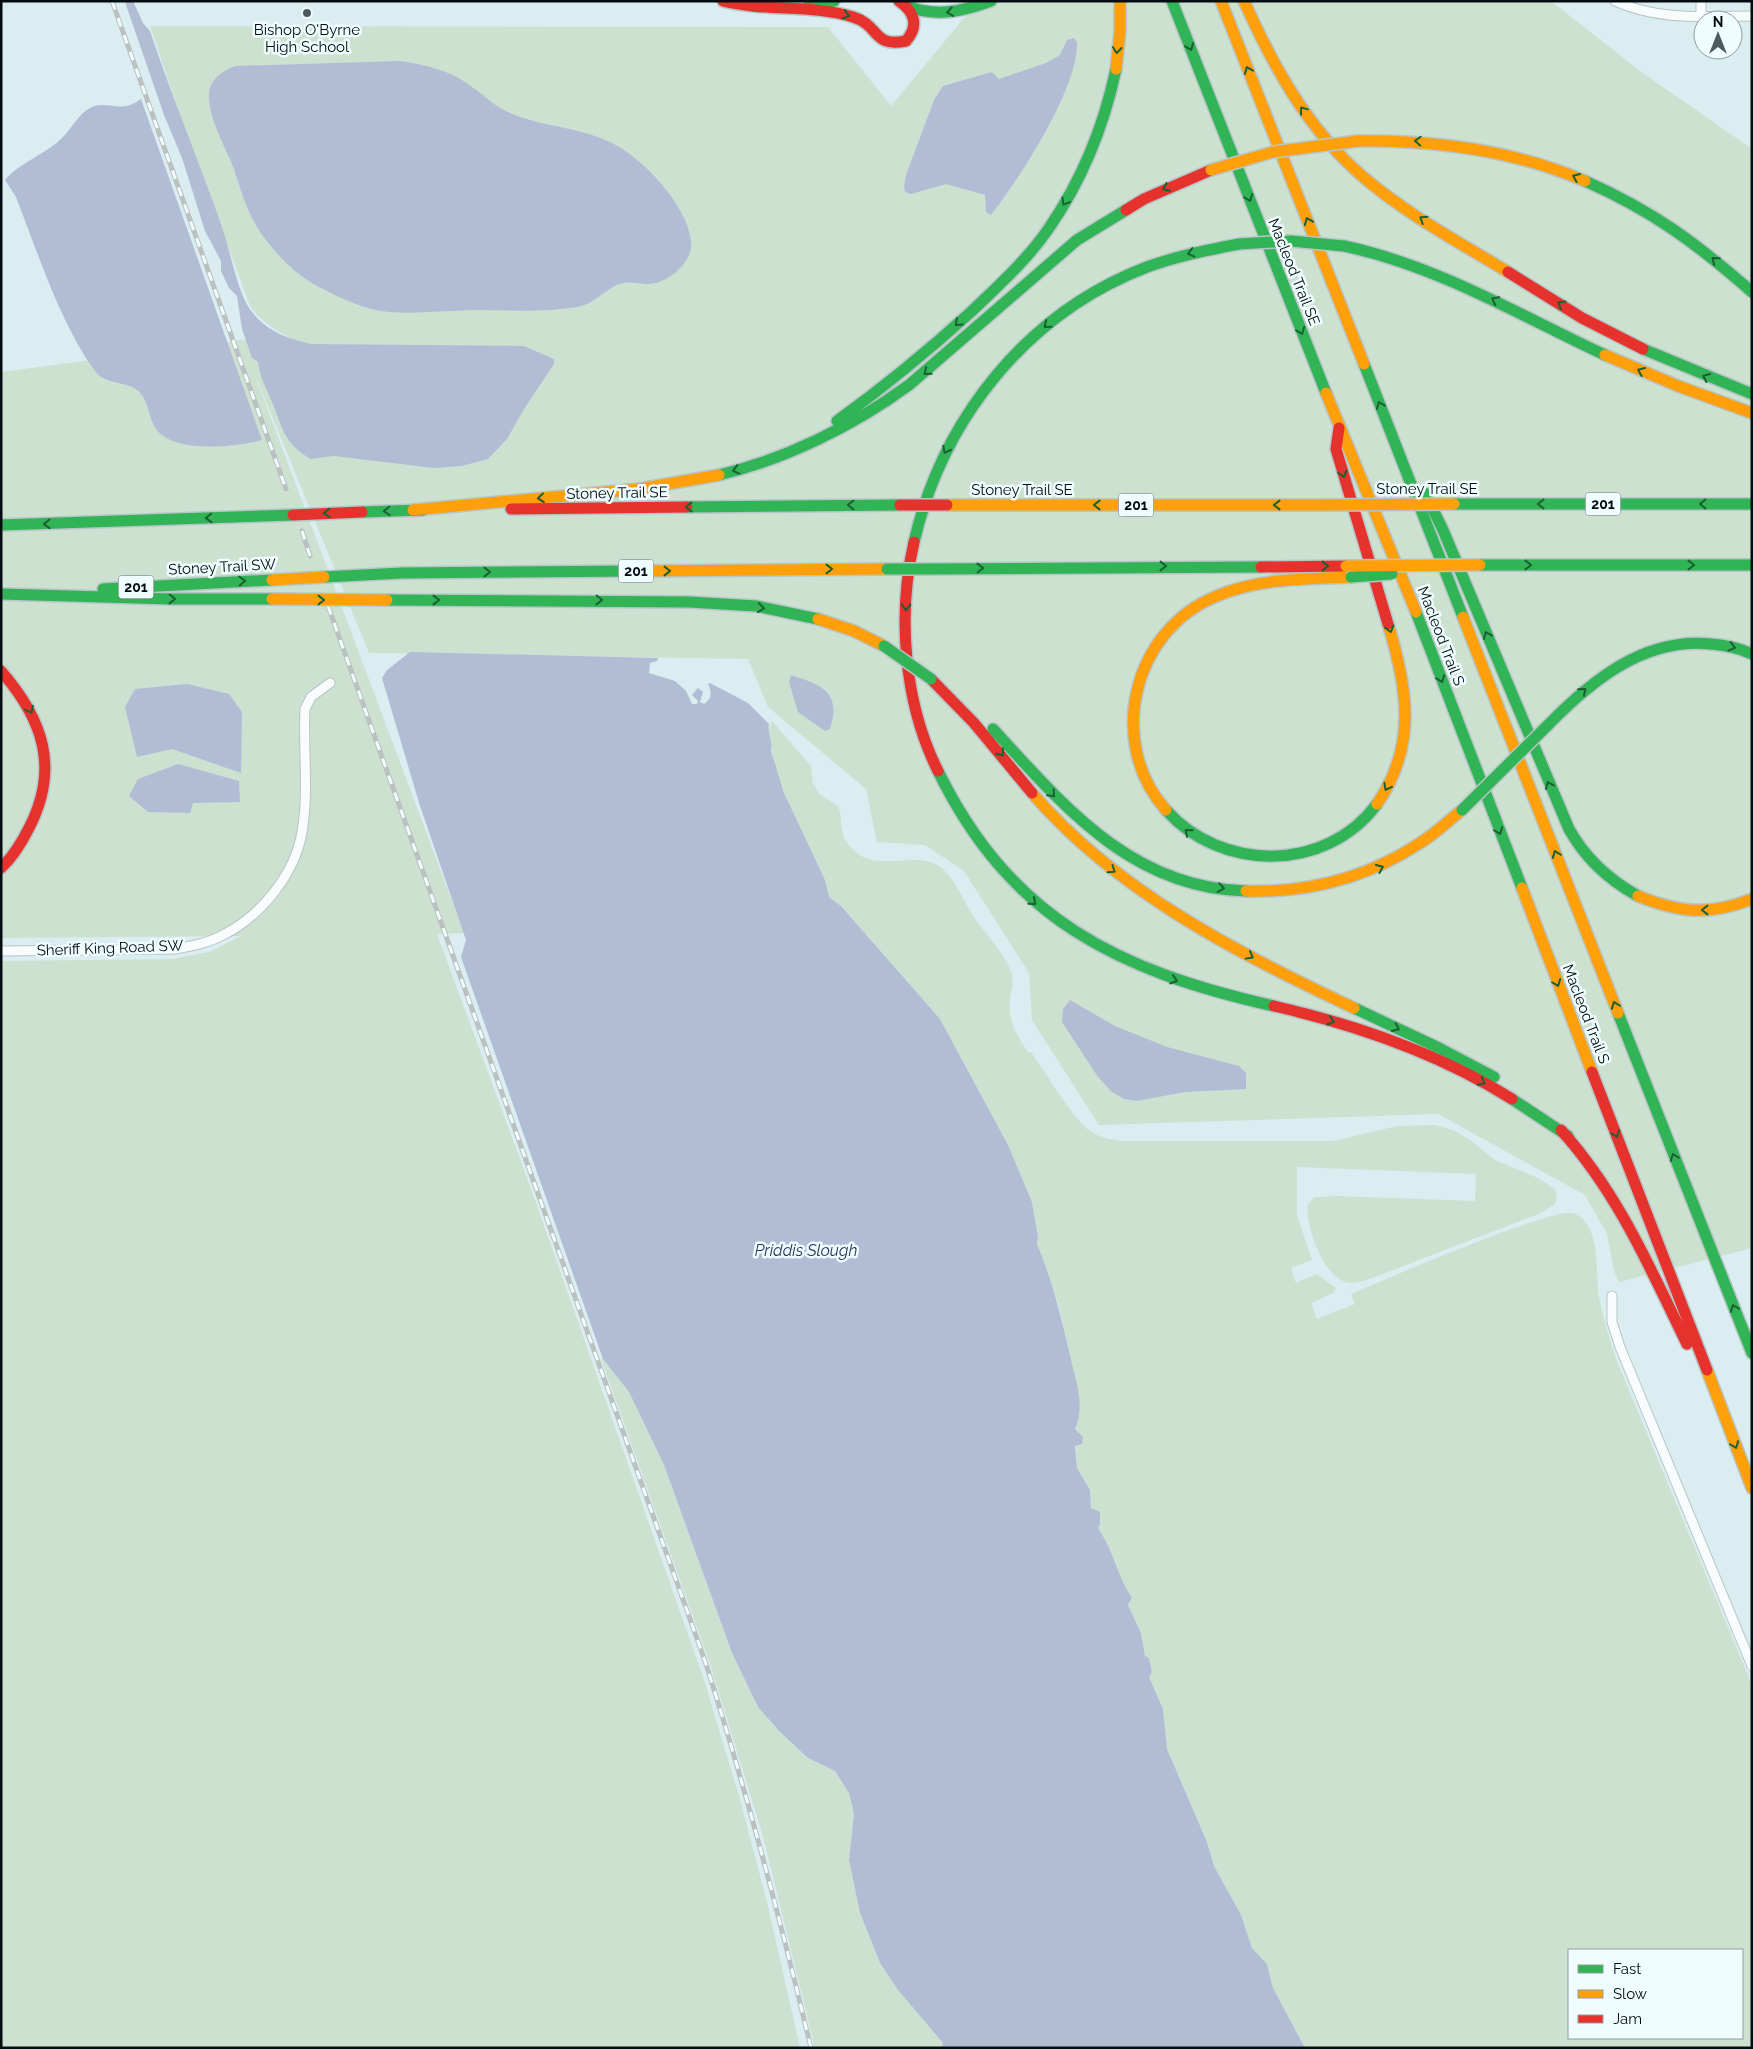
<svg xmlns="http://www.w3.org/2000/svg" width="1753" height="2049" font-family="Raleway,sans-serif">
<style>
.green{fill:#cde1d1;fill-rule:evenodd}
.water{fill:#b1bdd5}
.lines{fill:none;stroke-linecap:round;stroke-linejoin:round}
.street-casing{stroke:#b7c5c7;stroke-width:11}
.fast-casing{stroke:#b7c5c7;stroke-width:14}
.slow-casing{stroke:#b7c5c7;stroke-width:14}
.jam-casing{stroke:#b7c5c7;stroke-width:14}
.street{stroke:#f9fcfd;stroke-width:9}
.fast{stroke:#30b455;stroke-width:11}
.slow{stroke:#ff9f0a;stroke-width:11}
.jam{stroke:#e5322d;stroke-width:11}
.rail-casing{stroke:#bbc0c0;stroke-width:5}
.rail{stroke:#f0fdfe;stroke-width:3;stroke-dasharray:9;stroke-linecap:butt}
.fast-bridge-casing{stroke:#b7c5c7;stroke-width:14;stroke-linecap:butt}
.slow-bridge-casing{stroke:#b7c5c7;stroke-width:14;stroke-linecap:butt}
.jam-bridge-casing{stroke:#b7c5c7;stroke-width:14;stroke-linecap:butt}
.fast-bridge{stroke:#30b455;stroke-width:11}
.slow-bridge{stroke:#ff9f0a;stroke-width:11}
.jam-bridge{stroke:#e5322d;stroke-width:11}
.oneway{stroke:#1a6032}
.poi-dot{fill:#4e5b5e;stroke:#f0fdfe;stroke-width:2}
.labels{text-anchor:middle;stroke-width:5;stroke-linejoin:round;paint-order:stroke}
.shield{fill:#f0fdfe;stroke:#4a5557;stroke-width:1}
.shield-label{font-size:14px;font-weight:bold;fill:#030d0f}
.poi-label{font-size:15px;fill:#030d0f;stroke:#f0fdfe}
.street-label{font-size:15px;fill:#030d0f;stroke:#f0fdfe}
.water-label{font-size:16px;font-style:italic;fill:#29335f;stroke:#f0fdfe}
</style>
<rect width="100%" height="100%" fill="#daedf0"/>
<path class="green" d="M978,1H1551L1640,71L1752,149V1248L1619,1282L1614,1271L1607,1234L1585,1195L1438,1114L1099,1125L1032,1020L1029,973L964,871L925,845L877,842L866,789L768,707L748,659L369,653L251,365L464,933L437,934L534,1197L703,1677L739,1796L767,1902L800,2048H1V961L173,959L209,952L241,936L1,938V372L242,340H294C276,330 262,323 250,306L187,135L150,26L828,27L891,106Z
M772,721L811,766L813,783L819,794L838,806C843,817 839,828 845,839C869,883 920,842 946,872C957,884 964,901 972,914C983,932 1006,954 1012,974C1014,983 1011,991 1010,1000C1007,1020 1017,1036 1028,1052H1031L1035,1058C1049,1077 1074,1122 1093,1133C1102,1138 1110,1139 1120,1141H1333L1397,1126L1435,1125L1453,1130L1469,1139L1495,1160L1538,1178L1555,1189L1557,1197L1555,1204L1541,1213L1367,1280C1362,1281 1356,1283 1351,1283C1324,1282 1307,1228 1307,1206L1314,1197L1338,1196L1475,1201L1476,1174L1297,1167V1215L1312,1260L1291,1268L1296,1283L1317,1274L1336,1288L1333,1293L1311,1303L1317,1319L1355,1304L1351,1294C1384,1280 1550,1208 1573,1213C1576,1214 1581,1217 1583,1219C1601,1240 1595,1272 1599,1297C1603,1318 1609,1338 1616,1359L1752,1685V2048H1305L1273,1988L1267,1964L1252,1948L1241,1915L1214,1866L1207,1842L1167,1749L1163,1709L1149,1677L1152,1672L1149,1658L1145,1656L1141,1633L1128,1605L1132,1598L1121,1583L1103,1535L1098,1528L1091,1508L1090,1490L1077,1468L1070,1355L1060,1310L1037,1244L1038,1237L1032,1202L1008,1145L940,1019L841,906L829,897L825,880L798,826L776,773L768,731ZM1569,1950H1742V2038H1569Z
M601,1359H603L629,1392L664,1465L732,1653L758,1707L779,1731L808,1758L835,1771L850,1793L854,1814L849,1860L860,1913L880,1963L898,1990L943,2043L941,2048H815L763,1836L710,1664Z"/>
<path class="water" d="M133,1L143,23L150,31C172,97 199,161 222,227C230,249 238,296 252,312C268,332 287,338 311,344L524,346L554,359V364L524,409L507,439L488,459L462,466L434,468L334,456L310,459C282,440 284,431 272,402C266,388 260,377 258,362L252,358L242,329L237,296L229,288L221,271V261L205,231L182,158L164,115L125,2Z
M1074,38L1077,42C1079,87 1020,178 991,215L986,212L985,195L946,184L911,194L905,192L904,187L906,175L934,100L943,86L992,72L999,79L1046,63L1060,55L1067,40Z
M399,61C423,64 453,71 472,87C484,95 493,105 506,111C539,127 577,126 610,142C642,157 687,205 691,240C693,255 683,267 672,275C647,293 636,277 617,285C602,292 594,304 577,307C542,313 507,310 472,310C445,311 416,314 389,312C367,310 344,300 325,290C301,279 282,261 266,240C249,219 242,194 234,169C226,148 208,118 209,95C209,80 222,71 235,66Z
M141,99L262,440C236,447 174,454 156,429C149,419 149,404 141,394C131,380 105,386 95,371C61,325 37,251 16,197L5,180C19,163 44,155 61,139C70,131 79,113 90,108C109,99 119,115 141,99Z
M410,652L658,658L657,661L650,663L649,673L675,681L686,691L692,704H697L698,701L692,695L698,688L703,692L700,702L704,704C712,699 712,692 708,684L710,683L748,703L769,724C767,734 773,741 771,751L784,793L825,880L829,897L841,906L940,1019L1008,1145L1032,1202L1038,1237L1037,1244C1052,1280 1061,1316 1070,1355C1075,1380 1086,1405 1075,1429L1083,1437L1082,1444L1075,1446L1077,1468L1090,1490L1091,1508L1100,1512V1524L1098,1528C1113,1549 1117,1576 1132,1598L1128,1605L1141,1633L1145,1656L1149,1658L1152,1672L1149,1677L1163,1709L1167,1749L1207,1842L1214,1866L1241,1915L1252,1948L1267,1964L1273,1988L1305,2048H941L943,2043L898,1990L880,1963L860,1913L849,1860L854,1814L849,1793L835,1771L808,1758L779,1731L758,1707L732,1653L664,1465L629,1392L603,1359L461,957L466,940L420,806L382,678L387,670Z
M791,675C821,685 842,691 830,729L825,731L798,712L789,682Z
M187,684L229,694L242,712L241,773L172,749L137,757L125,707L135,689Z
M178,764L239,781L240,802L193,803L190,813L148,812L129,796L138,779Z
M1070,1000L1115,1026L1167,1047L1239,1066L1246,1073V1089L1185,1092L1137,1101L1124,1099L1112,1092L1098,1077L1062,1022L1063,1009Z"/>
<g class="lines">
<defs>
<path id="street" d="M1615,1C1658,21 1706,16 1752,16
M1701,16V1
M1,951L175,949C192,946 208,943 223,935C261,916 295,874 302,832C309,792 303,750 305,709L311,697L330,683
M1612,1296V1322L1620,1347L1752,1666"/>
<path id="fast" d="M1172,1L1326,393
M809,5L834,1
M909,7C937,17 964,11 991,1
M1585,181C1653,211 1696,243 1752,292
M1344,246C1438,266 1519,315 1605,355
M1643,349L1752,394
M1364,364L1463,617
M837,421C884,387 929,350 972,311C999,285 1028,259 1049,228C1082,180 1104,126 1116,69
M719,475C786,459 853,426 909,385L1077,240L1126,210
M1425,493L1443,530L1569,829C1585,858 1609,880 1638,896
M1454,504H1752
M687,507L900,505
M362,512L423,510
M1,525L293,515
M914,542C943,418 1027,313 1147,267C1177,256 1208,250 1239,244
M1480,565H1752
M931,569L1261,567
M324,577L402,573L640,571
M103,589L272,580
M1,594L171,599H272
M387,600L689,602L756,606L818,619
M1416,612L1522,888
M1548,725C1592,680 1645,637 1711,644C1725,645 1739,648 1752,654
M993,729C1064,806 1131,888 1246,891
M938,771C1011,920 1119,971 1274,1006
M1166,810C1221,872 1326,873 1377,804
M1354,1008L1439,1048L1494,1077
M1618,1013L1752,1353
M1512,1099L1568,1136"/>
<path id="slow" d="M1221,1L1364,364
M1244,1C1273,66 1307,128 1362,176C1406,214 1459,242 1508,272
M1116,69L1120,31V1
M1358,141C1436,140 1513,150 1585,181
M1605,355L1678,386L1752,413
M1326,393L1416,612
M947,505H1326
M413,510L639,489L719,475
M640,571L887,569
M1463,617L1618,1013
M818,619L854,631L884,646
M1032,793C1117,892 1238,953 1354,1008
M1377,804C1417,746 1408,689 1388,624
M1166,810C1106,743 1132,630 1217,596C1259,578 1306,579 1351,577
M1522,888L1592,1072
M1246,891C1309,893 1367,878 1420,843C1435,834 1448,821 1462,810
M1638,896C1680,913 1709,916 1752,899
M1707,1370L1752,1488"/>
<path id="jam" d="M723,1C766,12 811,4 853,17C880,25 872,48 906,41C919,26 915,12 899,1
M1126,210L1144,199L1211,170
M1508,272L1582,318L1643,349
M1339,428L1336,449L1388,624
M511,509L687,507
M914,542C897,616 904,703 938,771
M1261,567L1346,566
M1,671C43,719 60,768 29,828C22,842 13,857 1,868
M931,679L974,723L1032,793
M1274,1006C1357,1025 1440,1054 1512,1099
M1592,1072L1707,1370
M1561,1130C1618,1193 1650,1268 1687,1344"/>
</defs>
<use href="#street" class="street-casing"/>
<use href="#fast" class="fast-casing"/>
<use href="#slow" class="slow-casing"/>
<use href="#jam" class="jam-casing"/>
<use href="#street" class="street"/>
<use href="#fast" class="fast"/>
<use href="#slow" class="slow"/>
<use href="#jam" class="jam"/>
<defs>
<path id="rail" d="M112,1L286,489
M302,531L310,556
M328,606L705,1661C746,1789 780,1918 811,2048"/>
</defs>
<use href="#rail" class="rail-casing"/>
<use href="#rail" class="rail"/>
<defs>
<path id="fast-bridge" d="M1239,244L1291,241L1344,246
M887,569H931
M1351,577L1392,574
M884,646L931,679
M1462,810L1548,725"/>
<path id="slow-bridge" d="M1211,170L1273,152L1358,141
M1326,505L1454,504
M1346,566L1480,565
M272,580L324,577
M272,599L387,600"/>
<path id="jam-bridge" d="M900,505H947
M293,515L362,512"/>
</defs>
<use href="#fast-bridge" class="fast-bridge-casing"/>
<use href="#slow-bridge" class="slow-bridge-casing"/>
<use href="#jam-bridge" class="jam-bridge-casing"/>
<use href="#fast-bridge" class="fast-bridge"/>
<use href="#slow-bridge" class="slow-bridge"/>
<use href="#jam-bridge" class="jam-bridge"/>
</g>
<defs><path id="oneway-chevron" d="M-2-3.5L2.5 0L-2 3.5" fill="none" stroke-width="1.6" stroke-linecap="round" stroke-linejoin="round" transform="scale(1.25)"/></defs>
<g class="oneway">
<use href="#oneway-chevron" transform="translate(950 12) rotate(171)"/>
<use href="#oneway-chevron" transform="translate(846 15) rotate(15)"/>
<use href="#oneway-chevron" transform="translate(1190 47) rotate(69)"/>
<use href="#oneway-chevron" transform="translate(1117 50) rotate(96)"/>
<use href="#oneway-chevron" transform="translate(1248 70) rotate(-112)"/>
<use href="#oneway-chevron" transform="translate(1303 110) rotate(-127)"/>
<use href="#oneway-chevron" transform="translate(1418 141) rotate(-177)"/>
<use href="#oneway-chevron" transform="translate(1576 177) rotate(-157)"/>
<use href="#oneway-chevron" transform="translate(1166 188) rotate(156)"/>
<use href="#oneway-chevron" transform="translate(1249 198) rotate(69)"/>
<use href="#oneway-chevron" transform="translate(1065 202) rotate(121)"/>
<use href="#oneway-chevron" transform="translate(1423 219) rotate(-147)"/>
<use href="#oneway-chevron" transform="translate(1308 221) rotate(-112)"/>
<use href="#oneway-chevron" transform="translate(1191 253) rotate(166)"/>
<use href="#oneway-chevron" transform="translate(1715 260) rotate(-140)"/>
<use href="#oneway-chevron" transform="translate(1495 300) rotate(-153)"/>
<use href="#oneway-chevron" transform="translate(1561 304) rotate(-149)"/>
<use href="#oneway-chevron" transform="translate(958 323) rotate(138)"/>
<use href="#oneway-chevron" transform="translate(1047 325) rotate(141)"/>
<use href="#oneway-chevron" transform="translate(1301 331) rotate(68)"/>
<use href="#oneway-chevron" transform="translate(1641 371) rotate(-157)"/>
<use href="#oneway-chevron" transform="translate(927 372) rotate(141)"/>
<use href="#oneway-chevron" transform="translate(1706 377) rotate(-155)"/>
<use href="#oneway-chevron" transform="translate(1380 405) rotate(-112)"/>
<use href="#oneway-chevron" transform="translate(946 450) rotate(117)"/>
<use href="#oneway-chevron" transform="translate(736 470) rotate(165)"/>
<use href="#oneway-chevron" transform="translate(1343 474) rotate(74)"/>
<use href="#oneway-chevron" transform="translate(541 498) rotate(174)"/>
<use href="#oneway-chevron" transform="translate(1541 504) rotate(180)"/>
<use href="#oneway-chevron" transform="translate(1703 504) rotate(180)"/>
<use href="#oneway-chevron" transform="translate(851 505) rotate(179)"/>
<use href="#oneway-chevron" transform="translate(1097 505) rotate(180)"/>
<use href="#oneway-chevron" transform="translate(1277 505) rotate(180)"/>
<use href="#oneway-chevron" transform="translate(689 507) rotate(179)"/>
<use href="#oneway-chevron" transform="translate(387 511) rotate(178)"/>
<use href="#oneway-chevron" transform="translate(327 513) rotate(178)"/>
<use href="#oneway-chevron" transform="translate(209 518) rotate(178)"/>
<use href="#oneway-chevron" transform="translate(47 524) rotate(178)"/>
<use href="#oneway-chevron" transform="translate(1528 565)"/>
<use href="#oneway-chevron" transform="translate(1691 565)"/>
<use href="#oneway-chevron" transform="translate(1163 566)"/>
<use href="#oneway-chevron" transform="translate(1325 566)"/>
<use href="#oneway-chevron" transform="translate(980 568) rotate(-1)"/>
<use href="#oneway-chevron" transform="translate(829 569)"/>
<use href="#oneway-chevron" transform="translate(667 571)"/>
<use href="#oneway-chevron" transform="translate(487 572)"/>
<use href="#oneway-chevron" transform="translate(242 581) rotate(-3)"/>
<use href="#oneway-chevron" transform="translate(172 599) rotate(1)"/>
<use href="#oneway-chevron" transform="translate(321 600)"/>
<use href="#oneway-chevron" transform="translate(436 600)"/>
<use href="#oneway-chevron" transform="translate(599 600) rotate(1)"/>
<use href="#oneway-chevron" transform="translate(906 607) rotate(92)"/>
<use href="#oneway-chevron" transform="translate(761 608) rotate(7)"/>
<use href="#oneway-chevron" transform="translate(1390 629) rotate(73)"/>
<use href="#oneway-chevron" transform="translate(1487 635) rotate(-113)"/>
<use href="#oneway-chevron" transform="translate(1732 647) rotate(15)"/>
<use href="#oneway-chevron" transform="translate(1441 679) rotate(69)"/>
<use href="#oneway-chevron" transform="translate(1583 691) rotate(-41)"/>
<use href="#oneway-chevron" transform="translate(30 710) rotate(64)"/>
<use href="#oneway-chevron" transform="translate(1001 753) rotate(51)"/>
<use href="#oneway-chevron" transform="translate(1549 785) rotate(-113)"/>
<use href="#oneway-chevron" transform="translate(1387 787) rotate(118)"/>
<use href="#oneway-chevron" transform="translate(1052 794) rotate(47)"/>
<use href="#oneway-chevron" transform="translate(1499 831) rotate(69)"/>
<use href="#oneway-chevron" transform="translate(1188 832) rotate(-141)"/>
<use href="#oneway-chevron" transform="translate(1556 854) rotate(-111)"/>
<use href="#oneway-chevron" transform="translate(1380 868) rotate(-24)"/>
<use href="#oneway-chevron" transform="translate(1112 870) rotate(35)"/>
<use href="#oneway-chevron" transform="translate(1221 888) rotate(9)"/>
<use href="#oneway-chevron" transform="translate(1033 902) rotate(40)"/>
<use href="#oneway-chevron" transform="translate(1705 910) rotate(-180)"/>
<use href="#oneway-chevron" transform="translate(1250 956) rotate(29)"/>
<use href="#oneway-chevron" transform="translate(1174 980) rotate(18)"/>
<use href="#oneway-chevron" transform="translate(1557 983) rotate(69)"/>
<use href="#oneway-chevron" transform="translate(1615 1005) rotate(-111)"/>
<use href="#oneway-chevron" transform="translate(1331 1021) rotate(17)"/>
<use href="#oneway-chevron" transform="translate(1396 1028) rotate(25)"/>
<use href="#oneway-chevron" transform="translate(1482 1082) rotate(27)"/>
<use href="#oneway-chevron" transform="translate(1616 1134) rotate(69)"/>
<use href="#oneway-chevron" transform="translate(1674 1157) rotate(-111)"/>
<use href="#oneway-chevron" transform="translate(1734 1308) rotate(-111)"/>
<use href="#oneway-chevron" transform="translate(1735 1445) rotate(69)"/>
</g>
<circle class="poi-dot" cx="307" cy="13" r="5"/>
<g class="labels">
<g class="shield">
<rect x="1585.5" y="492.5" width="35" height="23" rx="4"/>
<rect x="1118.5" y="493.5" width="35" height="23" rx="4"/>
<rect x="618.5" y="559.5" width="35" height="23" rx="4"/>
<rect x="118.5" y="575.5" width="35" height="23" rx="4"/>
</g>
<g class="shield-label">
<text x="1603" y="509">201</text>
<text x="1136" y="510">201</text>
<text x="636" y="576">201</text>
<text x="136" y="592">201</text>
</g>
<g class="poi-label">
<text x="307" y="35">Bishop O'Byrne<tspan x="307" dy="17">High School</tspan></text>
</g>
<g class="street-label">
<text transform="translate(1294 272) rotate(68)" y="5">Macleod Trail SE</text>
<text x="1427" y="494">Stoney Trail SE</text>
<text x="1022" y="495">Stoney Trail SE</text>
<text transform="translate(617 493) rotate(-1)" y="5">Stoney Trail SE</text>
<text transform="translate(222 567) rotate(-3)" y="5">Stoney Trail SW</text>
<text transform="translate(1441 636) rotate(69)" y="5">Macleod Trail S</text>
<text transform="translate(110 948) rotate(-2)" y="5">Sheriff King Road SW</text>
<text transform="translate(1586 1014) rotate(69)" y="5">Macleod Trail S</text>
</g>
<g class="water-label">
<text x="806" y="1256">Priddis Slough</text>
</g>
</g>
<rect width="1753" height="2049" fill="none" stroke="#030d0f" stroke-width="5"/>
<rect x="1568" y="1949" width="175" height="90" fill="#f0fdfe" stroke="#919d9e"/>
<rect x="1578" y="1965" width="25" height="8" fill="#30b455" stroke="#919d9e"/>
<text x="1613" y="1974" font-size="15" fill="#030d0f">Fast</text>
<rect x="1578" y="1990" width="25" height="8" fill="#ff9f0a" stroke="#919d9e"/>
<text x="1613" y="1999" font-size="15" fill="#030d0f">Slow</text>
<rect x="1578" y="2015" width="25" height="8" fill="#e5322d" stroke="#919d9e"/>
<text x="1613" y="2024" font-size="15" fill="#030d0f">Jam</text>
<g transform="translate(1718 35)"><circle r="24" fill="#f0fdfe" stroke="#919d9e"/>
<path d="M0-4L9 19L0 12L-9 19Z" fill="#4e5b5e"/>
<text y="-8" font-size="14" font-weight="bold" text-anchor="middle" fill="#030d0f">N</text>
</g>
</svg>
